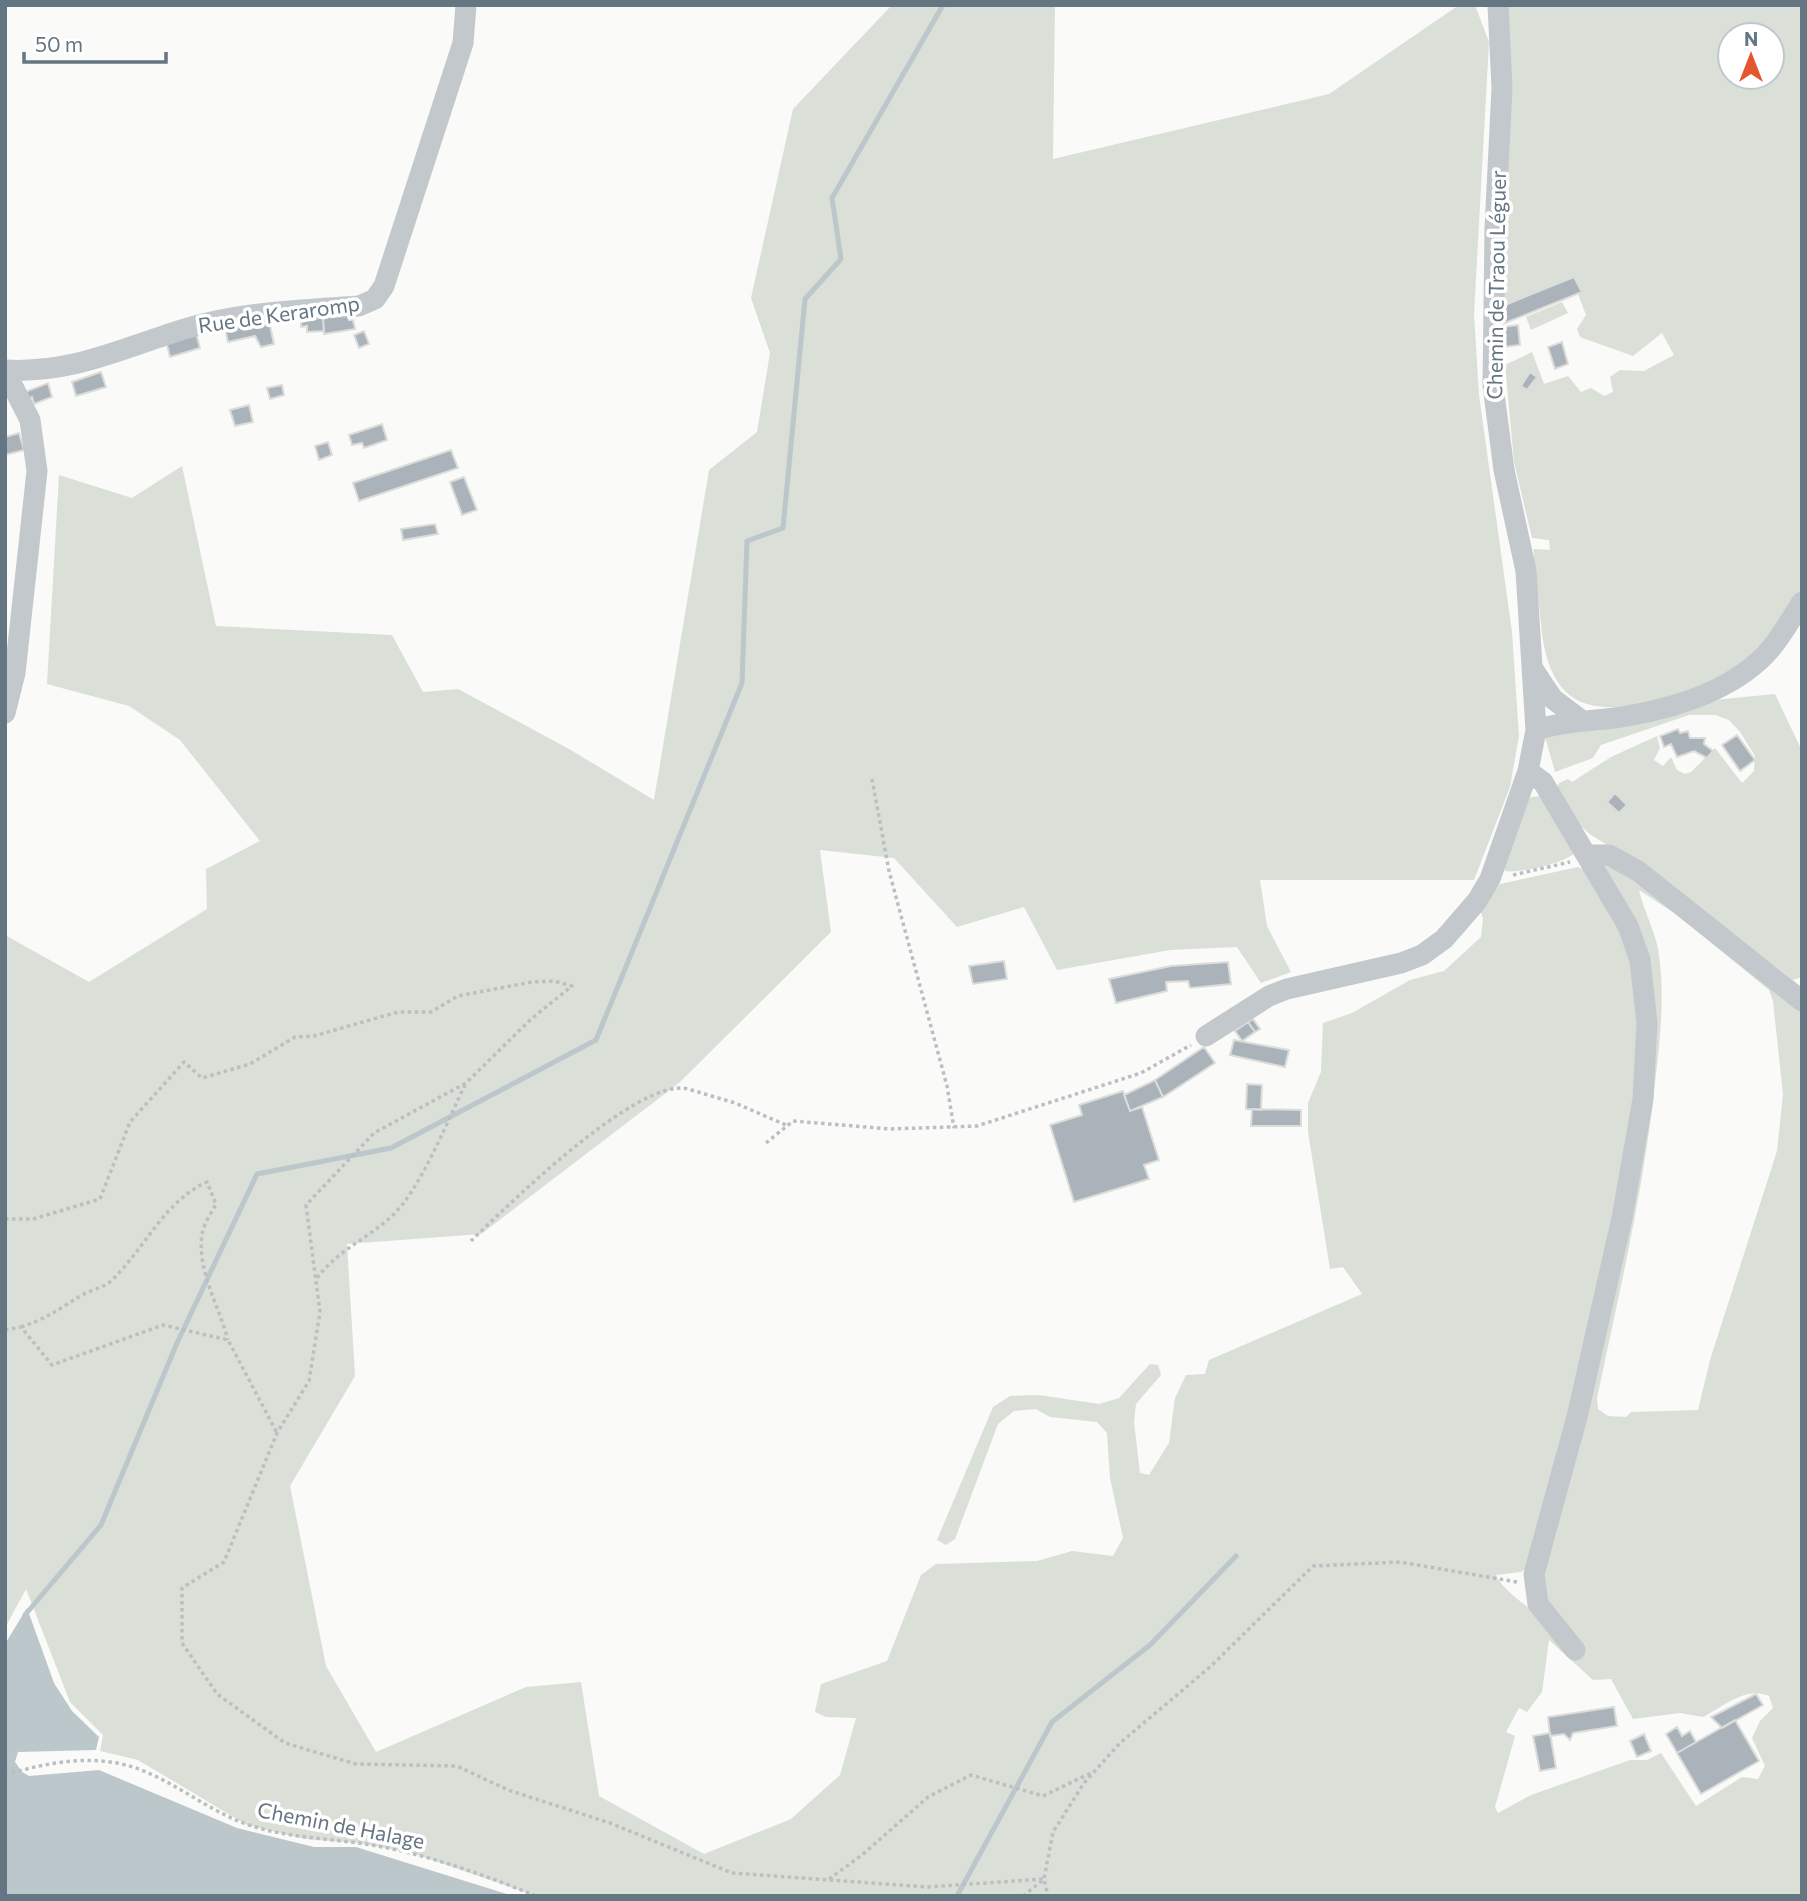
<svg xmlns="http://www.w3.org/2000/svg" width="1807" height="1901" font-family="Commissioner,sans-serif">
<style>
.green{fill:#dadfd7;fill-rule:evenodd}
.water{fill:#bbc7cb}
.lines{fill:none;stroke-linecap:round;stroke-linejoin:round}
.stream{stroke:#bbc7cb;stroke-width:5}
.building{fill:#aab3b9;stroke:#dcdcda;stroke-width:2}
.path{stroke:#bbbfc2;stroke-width:3.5;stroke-dasharray:3.5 3.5;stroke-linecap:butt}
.minor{stroke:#c3c8cc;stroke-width:21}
.labels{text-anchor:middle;stroke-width:7;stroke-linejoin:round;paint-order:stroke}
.street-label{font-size:21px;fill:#657683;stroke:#fff}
</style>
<rect width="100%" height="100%" fill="#fafaf8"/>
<path class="green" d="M892,5H1055L1053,159L1329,94L1459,5H1475L1489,42L1474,314L1479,395L1512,632L1519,736L1510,787L1474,880H1260L1267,926L1291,972L1261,983L1237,947L1170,950L1057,970L1024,907L957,927L894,858L820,850L831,932L679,1083L481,1234L347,1244L355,1376L290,1486L326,1666L376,1752L526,1687L581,1682L599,1796L704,1854L791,1819L840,1775L856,1718L826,1717L815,1712L821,1684L887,1661L921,1575L936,1564L1037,1561L1072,1551L1113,1556L1123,1538L1110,1478L1107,1433L1097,1422L1050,1417L1036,1409L1014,1411L998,1424L955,1539L946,1545L937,1540L993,1407L1010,1396L1039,1395L1099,1404L1119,1398L1150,1364L1158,1365L1161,1375L1136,1404L1134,1422L1140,1473L1149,1475L1169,1443L1175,1398L1186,1375L1205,1374L1209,1360L1362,1294L1343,1267L1330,1269L1308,1132V1103L1321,1072L1323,1023L1352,1013L1410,980L1444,971L1481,937L1483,918L1479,908L1500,884L1578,867C1614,883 1640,965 1643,1001C1653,1114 1613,1242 1588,1351C1577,1402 1564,1451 1550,1500C1544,1522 1539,1546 1529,1566L1521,1572L1496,1575C1502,1590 1527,1605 1539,1617L1548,1605C1528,1566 1559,1516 1569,1478C1587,1411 1600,1343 1614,1275C1632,1194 1650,1113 1651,1029C1651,1007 1652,987 1647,966C1639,928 1618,898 1600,865L1603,861C1677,898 1741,956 1802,1011V1896H536L412,1853L358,1843L305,1839L247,1825L138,1760L100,1751L103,1735L70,1702L26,1589L5,1628V935L89,982L207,909L206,869L260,841L180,740L129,706L47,684L59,475L132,498L182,466L216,626L392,635L423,692L458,689L569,749L654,800L709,470L757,432L770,353L751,298L793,109ZM1639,890L1677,915L1769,990L1773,1001L1783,1094L1777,1151L1710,1360L1698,1410L1631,1412L1626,1417L1608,1416L1598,1409L1597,1398C1619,1294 1644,1189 1655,1083C1660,1041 1665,998 1659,955C1656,932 1644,912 1639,890ZM1549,1640L1593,1680L1611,1679L1633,1719L1680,1713L1703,1717C1725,1706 1745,1686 1769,1696L1773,1708L1760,1721L1752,1738L1765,1766L1758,1779L1742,1777L1696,1806L1661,1753L1647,1760H1630L1531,1795L1498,1813L1495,1807L1515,1736L1506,1732L1519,1708L1527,1712L1542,1692Z
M1504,5H1802V589C1786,610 1770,641 1750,657C1713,685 1624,722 1579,701C1551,688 1543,650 1541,623C1540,609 1532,556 1534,549L1550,550L1549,540L1532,538L1514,462L1505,365L1532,352L1544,384L1568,376L1581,392L1591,388L1604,396L1613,392L1610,377L1620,370L1644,371L1674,355L1662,333L1633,356L1580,337L1577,329L1586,315L1578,294L1581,292L1500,307ZM1730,35H1772V77H1730Z
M1562,302L1568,313L1531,330L1526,317Z
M1775,694L1802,751V977L1793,980L1667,882L1591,835L1576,822L1556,789L1559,783L1568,779L1572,782L1611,757L1657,736L1660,748L1654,760L1663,766L1671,757L1677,770L1685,774L1691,772L1715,748L1742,783L1754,771L1755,756L1740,732L1729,720L1715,715H1689L1601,745L1593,758L1555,772L1545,737L1714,700Z
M1541,796L1577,851C1567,863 1519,874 1505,871L1503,865L1526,803L1531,797Z"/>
<path class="water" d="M27,1608L54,1683L72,1711L99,1737L96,1750L18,1752L15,1762L22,1772L29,1776L99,1770L237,1828L314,1847H356L513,1896H5V1644Z"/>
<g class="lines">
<path class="stream" d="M25,1615L101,1525L177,1343L257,1174L391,1148L596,1040L742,683L747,541L783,528L805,299L841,259L832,198L943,5
M957,1896L1052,1722L1150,1645L1236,1556"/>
</g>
<path class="building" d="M1574,277L1582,292L1505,323L1500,307Z
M348,315L349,320H353L355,329L324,334L323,317Z
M323,317L324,331L307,332V326L301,327V318Z
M269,321L274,344L261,347L255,336L228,342L225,329Z
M1518,325L1520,345L1504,347L1502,327Z
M364,331L369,344L359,348L354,335Z
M196,333L200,348L170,357L166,341Z
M1562,342L1568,364L1555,369L1548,347Z
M101,372L106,387L76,396L72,382Z
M1530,372L1537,377L1527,390L1521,386Z
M48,383L52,397L34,404L32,397L28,399L25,392Z
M282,385L284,395L270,399L267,388Z
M249,405L253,422L235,426L230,410Z
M382,424L387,440L364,448L362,443L352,445L349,435Z
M19,433L24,450L5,455V437Z
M328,442L332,455L319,460L315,446Z
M451,450L458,468L359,501L353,483Z
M464,477L477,510L462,515L450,482Z
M435,524L438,534L403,540L401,529Z
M1678,729L1680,733L1688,731L1690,738H1705L1704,744L1713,751L1707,758L1694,751L1677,757L1671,744L1664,747L1660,736Z
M1737,735L1755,760L1740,771L1722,745Z
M1615,793L1627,805L1619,813L1607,802Z
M1004,961L1007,979L973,984L969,966Z
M1228,962L1231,984L1190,988L1188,981L1166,982L1167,991L1116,1003L1109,979L1171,966Z
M1253,1019L1260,1029L1255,1032L1248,1022Z
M1248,1022L1255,1032L1242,1041L1235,1031Z
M1234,1040L1289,1050L1285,1067L1230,1055Z
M1204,1047L1215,1063L1163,1097L1155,1080Z
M1155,1080L1163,1097L1130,1111L1124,1095Z
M1247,1084L1262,1085L1261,1110L1246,1109Z
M1123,1091L1130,1111L1142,1107L1159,1160L1144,1165L1149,1179L1074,1202L1050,1125L1082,1115L1079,1105Z
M1252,1109L1301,1110V1126H1251Z
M1756,1694L1763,1705L1722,1728L1711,1717Z
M1614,1707L1617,1726L1573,1733L1570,1740L1564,1734L1550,1736L1548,1717Z
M1735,1720L1759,1761L1701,1794L1677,1753Z
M1677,1727L1682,1736L1690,1731L1696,1742L1677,1753L1666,1734Z
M1550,1733L1556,1768L1540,1771L1533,1736Z
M1644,1734L1651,1751L1637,1757L1630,1741Z"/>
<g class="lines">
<path class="path" d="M872,779L889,871L947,1086L954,1128
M1513,875L1570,862
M766,1143L793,1121L890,1129L977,1126L1141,1073L1191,1045
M5,1219H33L100,1199L130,1122L184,1062L202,1078L250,1064L295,1037L314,1036L398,1012H431L458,996L532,982L554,981L572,986L531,1019L466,1083L374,1133L306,1205L320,1312L309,1381L277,1433L224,1562L182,1588V1643L217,1694L285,1743L356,1764L457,1766L508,1790L610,1823L732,1873L927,1887L1044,1879L1048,1896
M471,1241C507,1206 639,1076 688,1089L735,1103L786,1125
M317,1278C338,1250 367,1239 392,1216C421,1189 448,1119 466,1083
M21,1327C48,1318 59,1309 82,1295C91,1290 103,1288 111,1281C144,1250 164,1201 207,1182L216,1204C211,1213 204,1224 202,1234C197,1271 219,1306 228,1340
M5,1330L21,1327L52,1365L163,1325L228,1340L277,1433
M5,1775C38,1765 75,1757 110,1762C161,1768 201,1809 249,1825C285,1837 321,1838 358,1843C418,1851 480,1873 536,1896
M829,1879L862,1855L928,1797L971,1775L1043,1796L1093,1772
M1023,1896L1044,1879L1053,1832L1084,1783L1120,1743L1210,1667L1313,1566L1400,1562L1517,1582"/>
<path class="minor" d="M5,370C74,374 124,347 188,328C243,312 302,310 359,306L375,299L384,286L463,43L466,5
M5,371L30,420L37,471L15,673L5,713
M1533,669L1553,699L1581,720
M1536,730C1562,722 1587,721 1615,718C1668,710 1727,694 1765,655C1780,640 1790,620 1802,602
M1528,771L1543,782L1628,926L1640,960L1647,1023L1643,1099L1622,1218L1577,1417L1534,1574L1538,1604L1575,1650
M1587,855H1609L1638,871L1802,1001
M1206,1036L1269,996L1287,989L1401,963L1422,955L1444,939L1477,901L1490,879L1528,771L1536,730L1526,571L1504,470L1493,386L1495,228L1502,88L1498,5"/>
</g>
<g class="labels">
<g class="street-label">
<text transform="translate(1497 285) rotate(-89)" y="7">Chemin de Traou Léguer</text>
<text transform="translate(279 315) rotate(-8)" y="7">Rue de Keraromp</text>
<text transform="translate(341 1826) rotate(11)" y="7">Chemin de Halage</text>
</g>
</g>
<rect width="1807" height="1901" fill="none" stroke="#657683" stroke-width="14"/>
<g transform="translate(1751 56)"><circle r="33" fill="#ffffff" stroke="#c1c8cd" stroke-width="2"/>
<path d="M0-5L12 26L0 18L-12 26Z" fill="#e4572e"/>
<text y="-10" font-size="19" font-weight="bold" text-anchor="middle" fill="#657683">N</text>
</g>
<path d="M24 52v10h142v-10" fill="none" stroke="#657683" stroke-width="3.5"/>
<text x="35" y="52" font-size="21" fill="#657683" stroke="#ffffff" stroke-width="5" paint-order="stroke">50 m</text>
</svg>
